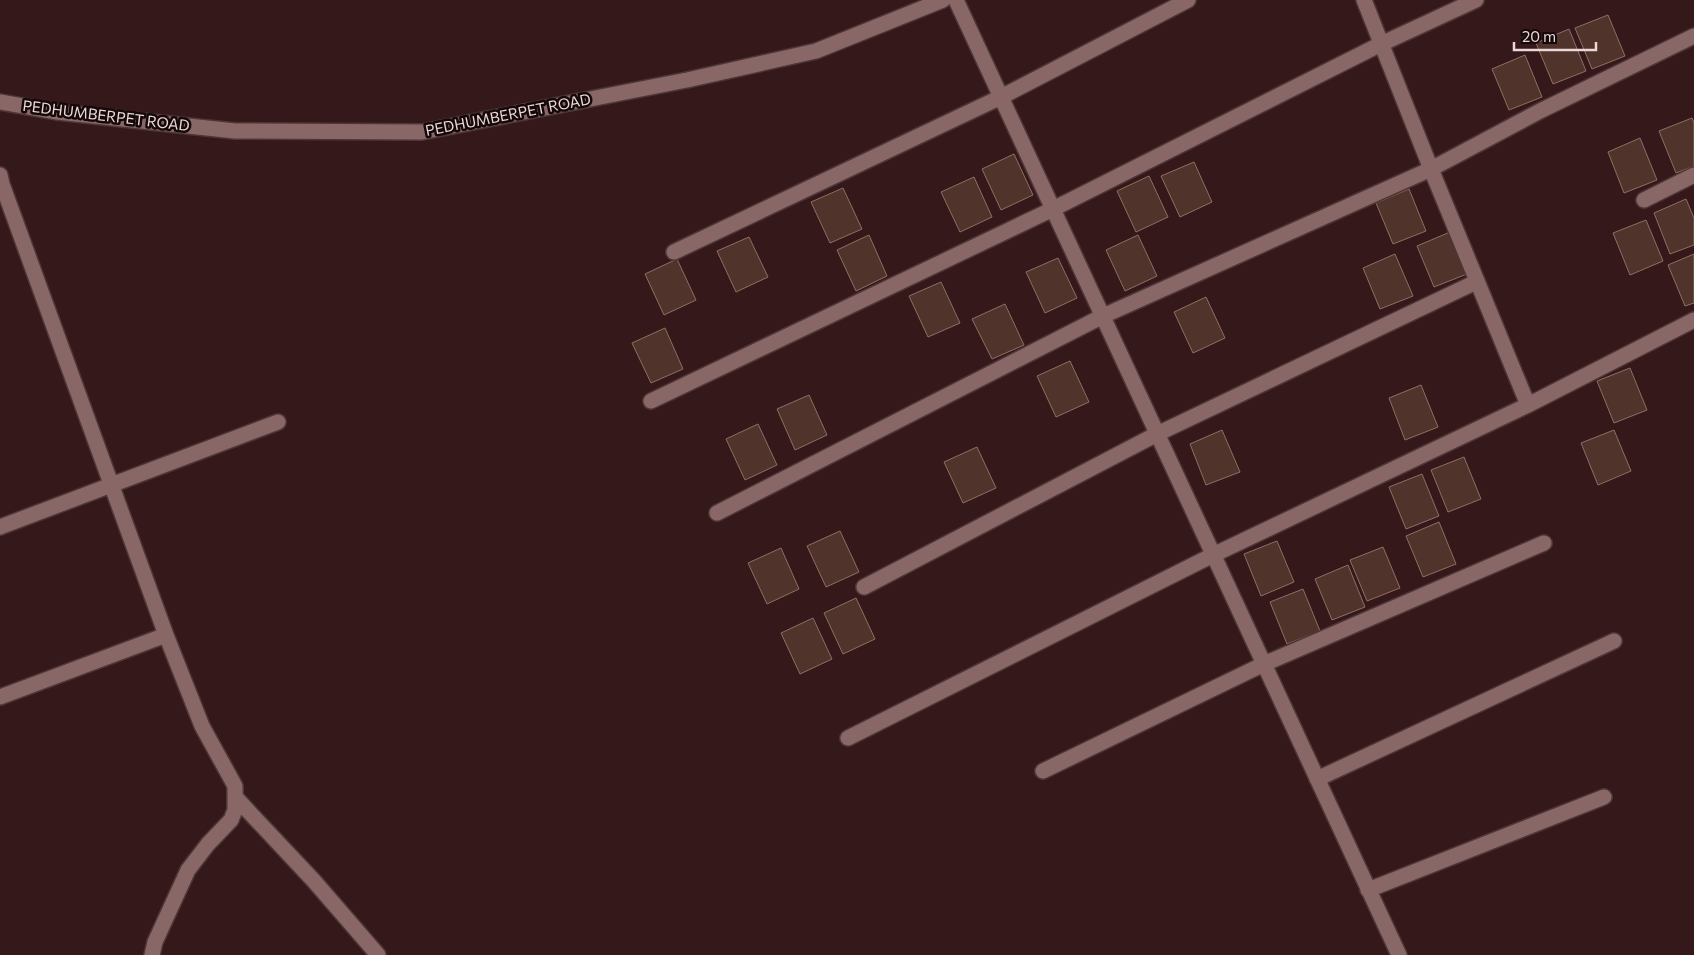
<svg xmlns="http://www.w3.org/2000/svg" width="1694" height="955" font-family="Commissioner,sans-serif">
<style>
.building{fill:#50332a;stroke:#8f6e64}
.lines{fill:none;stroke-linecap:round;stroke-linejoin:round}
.minor-casing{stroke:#4d3637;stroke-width:18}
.minor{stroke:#8a6767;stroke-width:15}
.labels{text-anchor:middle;stroke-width:5;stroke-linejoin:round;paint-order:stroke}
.street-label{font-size:15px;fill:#ebd7d7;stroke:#140808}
</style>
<rect width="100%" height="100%" fill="#35191a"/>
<path class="building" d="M1608,15L1625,56L1592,69L1575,28Z
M1569,29L1586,71L1553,84L1536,43Z
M1525,55L1542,97L1509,110L1492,69Z
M1692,118L1694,123V166L1676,173L1659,131Z
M1640,138L1657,180L1624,193L1608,152Z
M1014,154L1033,195L1001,210L982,169Z
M1194,162L1212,202L1180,217L1161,176Z
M1149,176L1168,217L1136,232L1117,191Z
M974,177L992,217L960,232L941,192Z
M843,188L862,229L830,243L811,202Z
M1409,189L1426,231L1393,244L1376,203Z
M1686,199L1694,218V245L1670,254L1654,213Z
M1646,220L1663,261L1630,275L1613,233Z
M1450,232L1467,274L1434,287L1417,246Z
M869,235L887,276L856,291L837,250Z
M1138,235L1157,276L1125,291L1106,250Z
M749,237L768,277L736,292L717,251Z
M1395,254L1413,296L1380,309L1363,268Z
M1694,254V303L1685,306L1668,265Z
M1058,258L1077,298L1045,313L1026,272Z
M677,259L696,300L664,315L645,274Z
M941,282L960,323L928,337L909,296Z
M1206,297L1225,338L1193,353L1174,312Z
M1005,304L1024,345L992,359L972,319Z
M665,328L683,369L651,383L632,343Z
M1070,361L1089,402L1056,417L1037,376Z
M1630,368L1647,410L1614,423L1597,381Z
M1421,385L1438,427L1405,440L1389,398Z
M809,395L827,435L795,450L777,409Z
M758,424L777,465L745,480L726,439Z
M1222,430L1240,472L1206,485L1190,444Z
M1614,430L1631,471L1598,485L1581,443Z
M977,447L996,488L963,503L944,462Z
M1464,457L1481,499L1448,512L1431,470Z
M1422,474L1439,516L1406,529L1389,487Z
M1439,522L1456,564L1423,577L1406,536Z
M840,531L859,572L826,587L807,546Z
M1277,541L1294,582L1261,596L1244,554Z
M1383,547L1400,588L1367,601L1350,560Z
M781,548L799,589L767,604L748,563Z
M1348,565L1365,607L1332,620L1315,579Z
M1303,589L1320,631L1287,644L1270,602Z
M856,598L875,639L843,654L824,613Z
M813,618L832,659L800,674L781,633Z"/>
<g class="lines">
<defs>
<path id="minor" d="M956,0L1399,955
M1364,0L1431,169L1528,405
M0,102L57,112L235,131L422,132L687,80L816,51L943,0
M0,175L2,184L166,635L202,726L235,786V810L231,820L208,844L188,870L155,942L152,955
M1644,200L1694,175
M674,252L1001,97L1188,0
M651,401L1053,209L1381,44L1476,0
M717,513L1103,316L1431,169L1540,111L1694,36
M0,527L278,422
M864,587L1157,434L1476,282
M0,697L166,635
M848,738L1213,555L1528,405L1694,320
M1043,771L1264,664L1544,543
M1317,779L1614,641
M237,799L314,881L378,955
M1368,890L1604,797"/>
</defs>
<use href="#minor" class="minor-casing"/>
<use href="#minor" class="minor"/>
</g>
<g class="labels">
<g class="street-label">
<text transform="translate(508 115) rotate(-11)" y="5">PEDHUMBERPET ROAD</text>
<text transform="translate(106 116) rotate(7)" y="5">PEDHUMBERPET ROAD</text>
</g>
</g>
<path d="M1514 42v8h82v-8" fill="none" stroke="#ebd7d7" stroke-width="2.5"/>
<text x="1522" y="42" font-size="15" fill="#ebd7d7" stroke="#140808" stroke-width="4" paint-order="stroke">20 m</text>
</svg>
